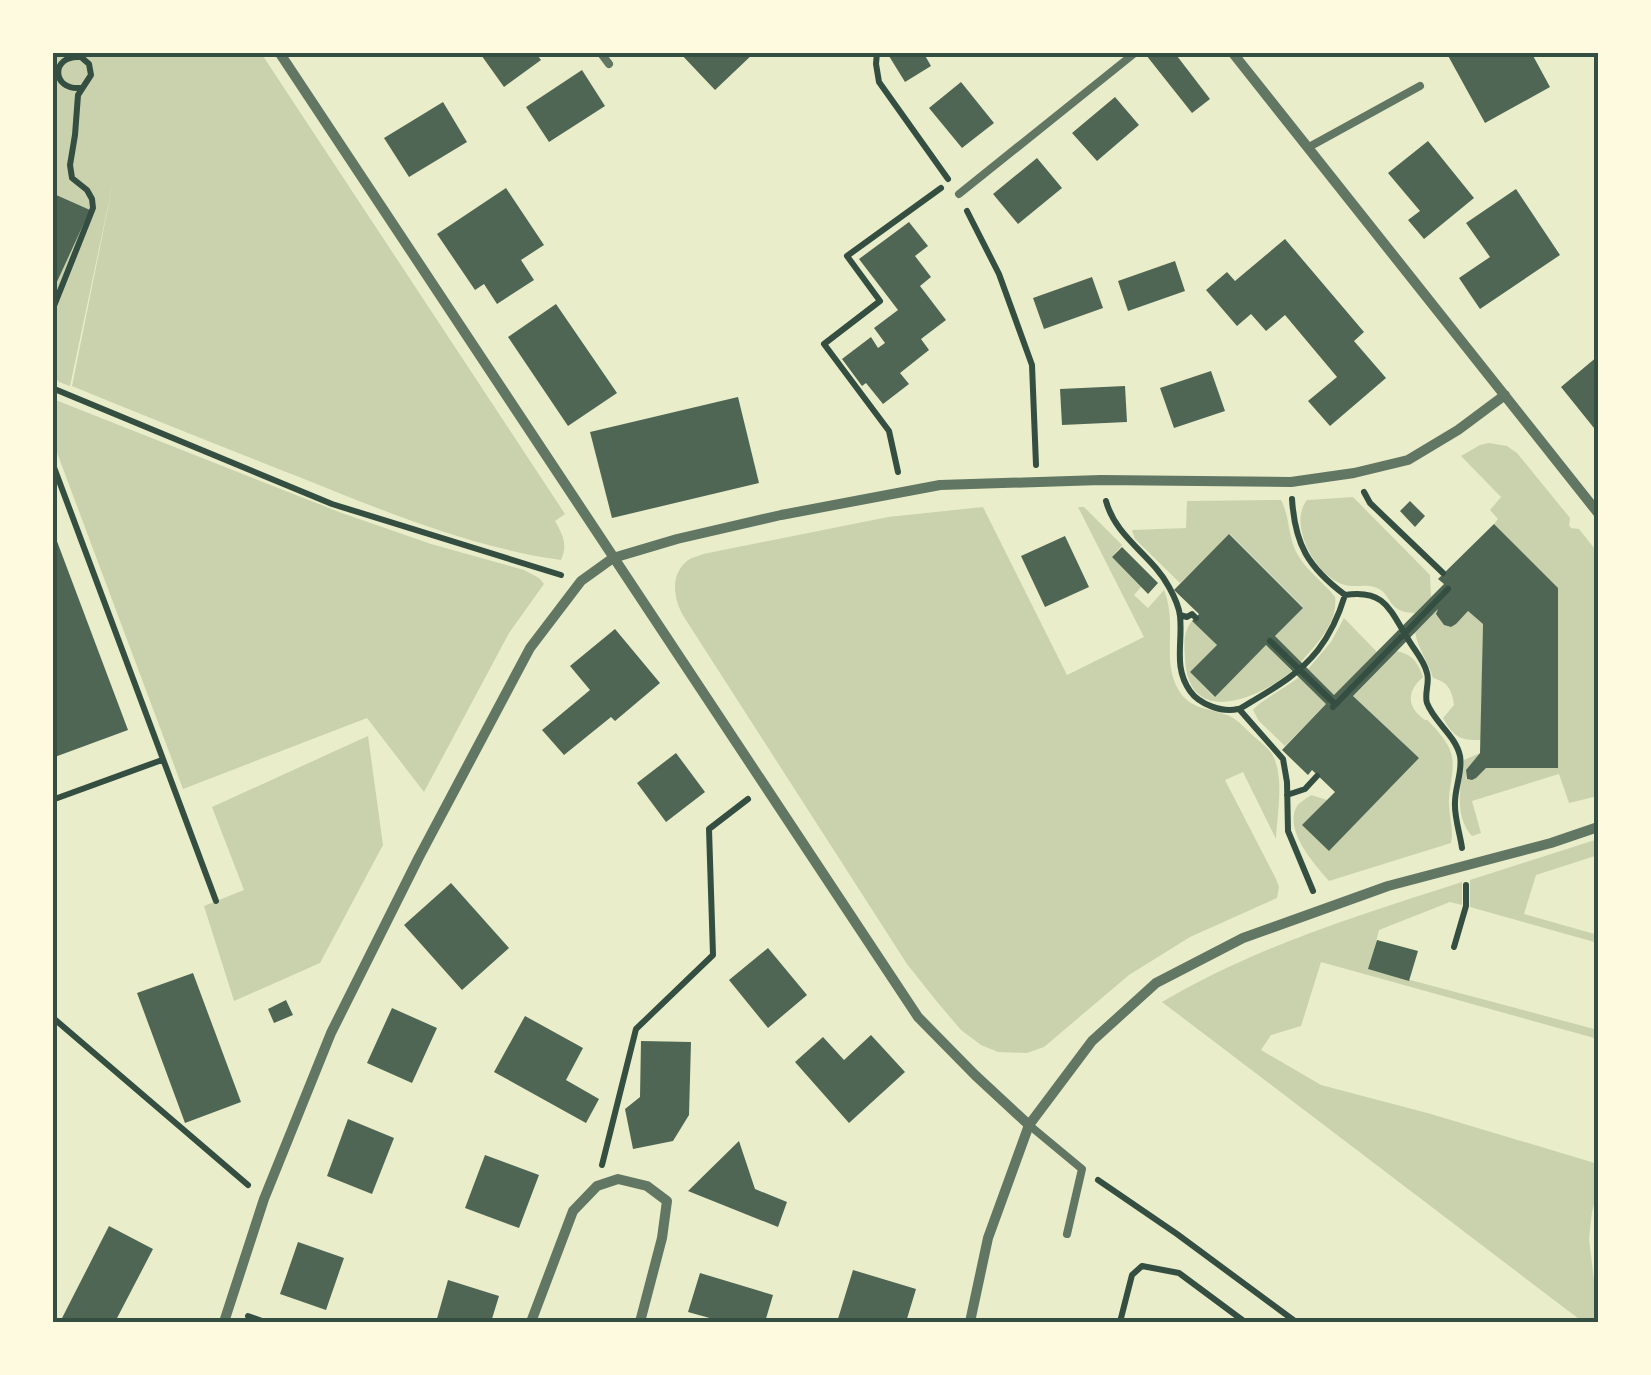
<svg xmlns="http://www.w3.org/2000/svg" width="1651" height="1375" font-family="'Titillium Web',sans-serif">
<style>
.green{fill:#cad2ad}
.building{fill:#4f6655}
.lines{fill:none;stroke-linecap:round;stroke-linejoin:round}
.path{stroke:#344e41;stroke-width:6}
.service{stroke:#617663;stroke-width:8}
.minor{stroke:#617663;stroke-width:10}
.neatline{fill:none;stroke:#344e41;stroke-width:4}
</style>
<rect width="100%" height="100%" fill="#e9edc9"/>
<path class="green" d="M53,53H261L565,514L555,521C563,535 568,545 561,560C470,547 384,511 299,477C223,447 147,417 72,386L114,178L70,386L59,382L53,375V283L56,284L89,210L53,193Z
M53,399L339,512L431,544L524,570L539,578L544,584L509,633L424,792L367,718L183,789L53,442Z
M1489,443L1507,446L1517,453L1570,518L1569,525L1571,528L1579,529L1598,553V796L1569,803L1559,774L1472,801L1481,833L1472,836C1453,815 1461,785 1464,760L1480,753L1466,770V779L1471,780L1486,768L1558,589L1494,524L1498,519L1490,510L1501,497L1461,456L1480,445Z
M1353,497L1430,575L1431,597L1415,613C1386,612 1393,595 1377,588C1367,583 1356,588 1345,585C1317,578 1287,525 1307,500Z
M1281,500C1289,515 1288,531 1294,547C1302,568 1322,580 1335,597C1338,623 1318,642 1301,662L1275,636L1303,607L1230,534L1180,583L1135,539L1132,530L1186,528L1187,501Z
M983,507L1067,675L1144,637L1078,507H1084L1122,545L1112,557L1141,587L1134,595L1148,608L1164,590C1178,625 1161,659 1178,689C1188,708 1206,708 1224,714C1235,717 1241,724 1249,732C1256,739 1266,745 1272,754C1285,776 1277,814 1276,839L1243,772L1225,780L1276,879L1279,887L1277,898L1190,937L1129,975L1044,1047L1027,1053L998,1052L981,1045L961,1030L938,1003L907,964L684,617C674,600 669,576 687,561C691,557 697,557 703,554L888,517Z
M1438,609L1437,614L1444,625L1451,627L1468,611L1483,624L1481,740C1460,741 1453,736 1443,718L1454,705C1452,690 1448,682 1433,678C1428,661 1418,649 1415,632Z
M1344,618L1377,652L1334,695L1308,669L1331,642Z
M1192,621L1217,645L1190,672L1214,697L1266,645L1292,671C1258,699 1188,729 1185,658C1184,644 1183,632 1192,621Z
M1396,651C1412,654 1418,662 1423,677C1410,688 1405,703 1420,716C1430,725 1423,715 1432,725C1438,731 1447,742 1450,750C1457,767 1448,787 1449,804C1449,817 1454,830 1451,843L1329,881C1315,865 1283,830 1297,806C1299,803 1307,798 1311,795L1327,800L1303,825L1418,758L1353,696Z
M1299,677L1326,704L1285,746L1259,721L1253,710C1260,701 1287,687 1299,677Z
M368,736L383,845L320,963L234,1001L204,906L244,890L212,807Z
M1598,839V855L1536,875L1524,914L1598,935V943L1470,907V880Z
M1462,882V905L1450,902L1379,930L1369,969L1598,1030V1039L1321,962L1301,1026L1271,1035L1261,1050L1321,1085L1431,1114L1598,1164V1189L1592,1212L1589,1239L1594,1280L1598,1291V1322H1583L1162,1002C1257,946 1357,916 1462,882Z"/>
<path class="building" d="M479,52H535L541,60L504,87Z
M679,52H755L715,90Z
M895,52H923L931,66L905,82L889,56Z
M1149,52H1174L1210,99L1192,113L1146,55Z
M1446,52H1531L1550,87L1485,123Z
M582,70L605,106L549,142L526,107Z
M961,82L994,123L962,148L929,108Z
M1115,97L1139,125L1097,161L1072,133Z
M443,102L467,142L409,177L384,138Z
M1428,141L1474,198L1424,239L1408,220L1420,211L1388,173Z
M1037,158L1062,188L1018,224L993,194Z
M506,188L544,245L521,260L534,280L497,304L484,284L475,290L437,234Z
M1516,189L1560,255L1480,309L1459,278L1490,257L1466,223Z
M52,193L90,210L56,284L52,283Z
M909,222L928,246L915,256L931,277L920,286L946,320L921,339L929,350L900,373L909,384L883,404L866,383L862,386L842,359L871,337L878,348L885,343L874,328L898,310L859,259Z
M1285,239L1364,332L1354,341L1386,378L1330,426L1308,401L1337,377L1285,315L1266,331L1251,314L1237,326L1206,290L1227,272L1235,281Z
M1175,261L1185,291L1128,311L1118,281Z
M1092,277L1103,308L1044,329L1033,298Z
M556,304L617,393L568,426L508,337Z
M1598,356V433L1561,387Z
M1211,371L1225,411L1174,428L1160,388Z
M1125,386L1127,422L1062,425L1060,389Z
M738,397L759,483L612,518L590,432Z
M1410,501L1425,516L1415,527L1400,511Z
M1494,524L1558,588V768H1486L1476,778L1472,780L1467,779L1466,770L1480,753L1483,624L1468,611L1456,624L1451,627L1444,625L1436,614L1438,609L1353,696L1419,758L1329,851L1302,825L1335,792L1312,770L1308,775L1282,750L1326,704L1266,645L1215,697L1190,672L1217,645L1192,621L1199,614L1174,590L1229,534L1303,608L1275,636L1334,695L1444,584L1438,579Z
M52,528L128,730L52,758Z
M1065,536L1089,587L1045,607L1021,556Z
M1122,547L1158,583L1148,594L1112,557Z
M615,629L660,683L615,721L611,717L564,755L542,730L590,690L570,666Z
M676,753L705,792L666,822L637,783Z
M451,883L509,948L462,990L404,925Z
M1377,940L1418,951L1409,981L1368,969Z
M768,948L807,995L768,1028L729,980Z
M193,973L241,1102L185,1123L137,993Z
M286,1000L293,1015L274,1023L268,1009Z
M392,1008L437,1028L412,1083L367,1063Z
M525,1016L583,1048L566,1080L599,1099L586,1123L494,1072Z
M871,1035L905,1072L849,1123L795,1062L823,1037L844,1060Z
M641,1041L691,1042L689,1115L673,1141L633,1149L625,1109L640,1097Z
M348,1119L394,1138L372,1194L327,1176Z
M739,1141L755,1189L787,1202L778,1227L688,1191Z
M485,1155L539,1175L519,1228L465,1208Z
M109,1226L153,1249L115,1322H60Z
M298,1242L344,1258L326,1310L280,1294Z
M853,1270L916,1289L906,1322H837Z
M700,1273L773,1295L765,1322H724L688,1312Z
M448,1280L499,1296L491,1322H436Z"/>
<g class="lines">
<path class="path" d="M877,52L876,64L879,82L948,179
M80,88C51,90 51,55 80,57
M967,211L999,274L1032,365L1036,465
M52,311L93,208L92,199L87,190L72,178L70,165L75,135L78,95L91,75L89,64L81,57L82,52
M52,388L332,504L561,575
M52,462L216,901
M898,472L889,431L824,344L880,301L847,256L941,188
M1364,492L1370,503L1443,573
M1292,499C1295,545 1308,567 1345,595C1385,589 1390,610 1408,639C1414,650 1424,660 1427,673C1430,682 1424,694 1427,703C1434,722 1456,736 1460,756C1463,770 1455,787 1455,802C1454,817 1460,833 1462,848
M1106,501C1116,538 1152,555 1169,587C1174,596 1179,606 1180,616C1183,643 1173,667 1190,691C1199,704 1222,713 1238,709C1241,709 1249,703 1251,702C1276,687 1299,674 1318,650C1331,633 1339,615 1345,595
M1180,615L1187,617L1192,614L1196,618
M1270,641L1335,704
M1333,707L1448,589
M1239,709L1283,759L1287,782L1288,831L1313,891
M1287,795L1305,789L1317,776
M52,800L162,760
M1454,947L1466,906V885
M52,1017L248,1185
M602,1165L636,1029L713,955L709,829L748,799
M1098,1180L1177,1234L1296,1322
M248,1316L265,1322
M1120,1322L1132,1275L1142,1266L1179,1273L1245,1322"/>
<path class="service" d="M600,52L609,64
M1309,147L1420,86
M959,194L1136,52
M1029,1125L1082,1169L1067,1234"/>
<path class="minor" d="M279,52L918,1017L975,1075L1029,1125
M1232,52L1598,513
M224,1322L264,1199L331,1033L419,857L530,648L581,581L613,558L677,539L781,515L940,485L1101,480L1291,482L1354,473L1408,460L1458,430L1505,395
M531,1322L573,1211L597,1186L618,1179L647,1186L667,1201L662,1238L640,1322
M970,1322L988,1238L1029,1125L1092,1041L1156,983L1243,938L1388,886L1551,843L1598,827"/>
</g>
<rect width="1651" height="1375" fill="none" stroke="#fefae0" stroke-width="110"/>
<rect x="55" y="55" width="1541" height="1265" class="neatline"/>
</svg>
